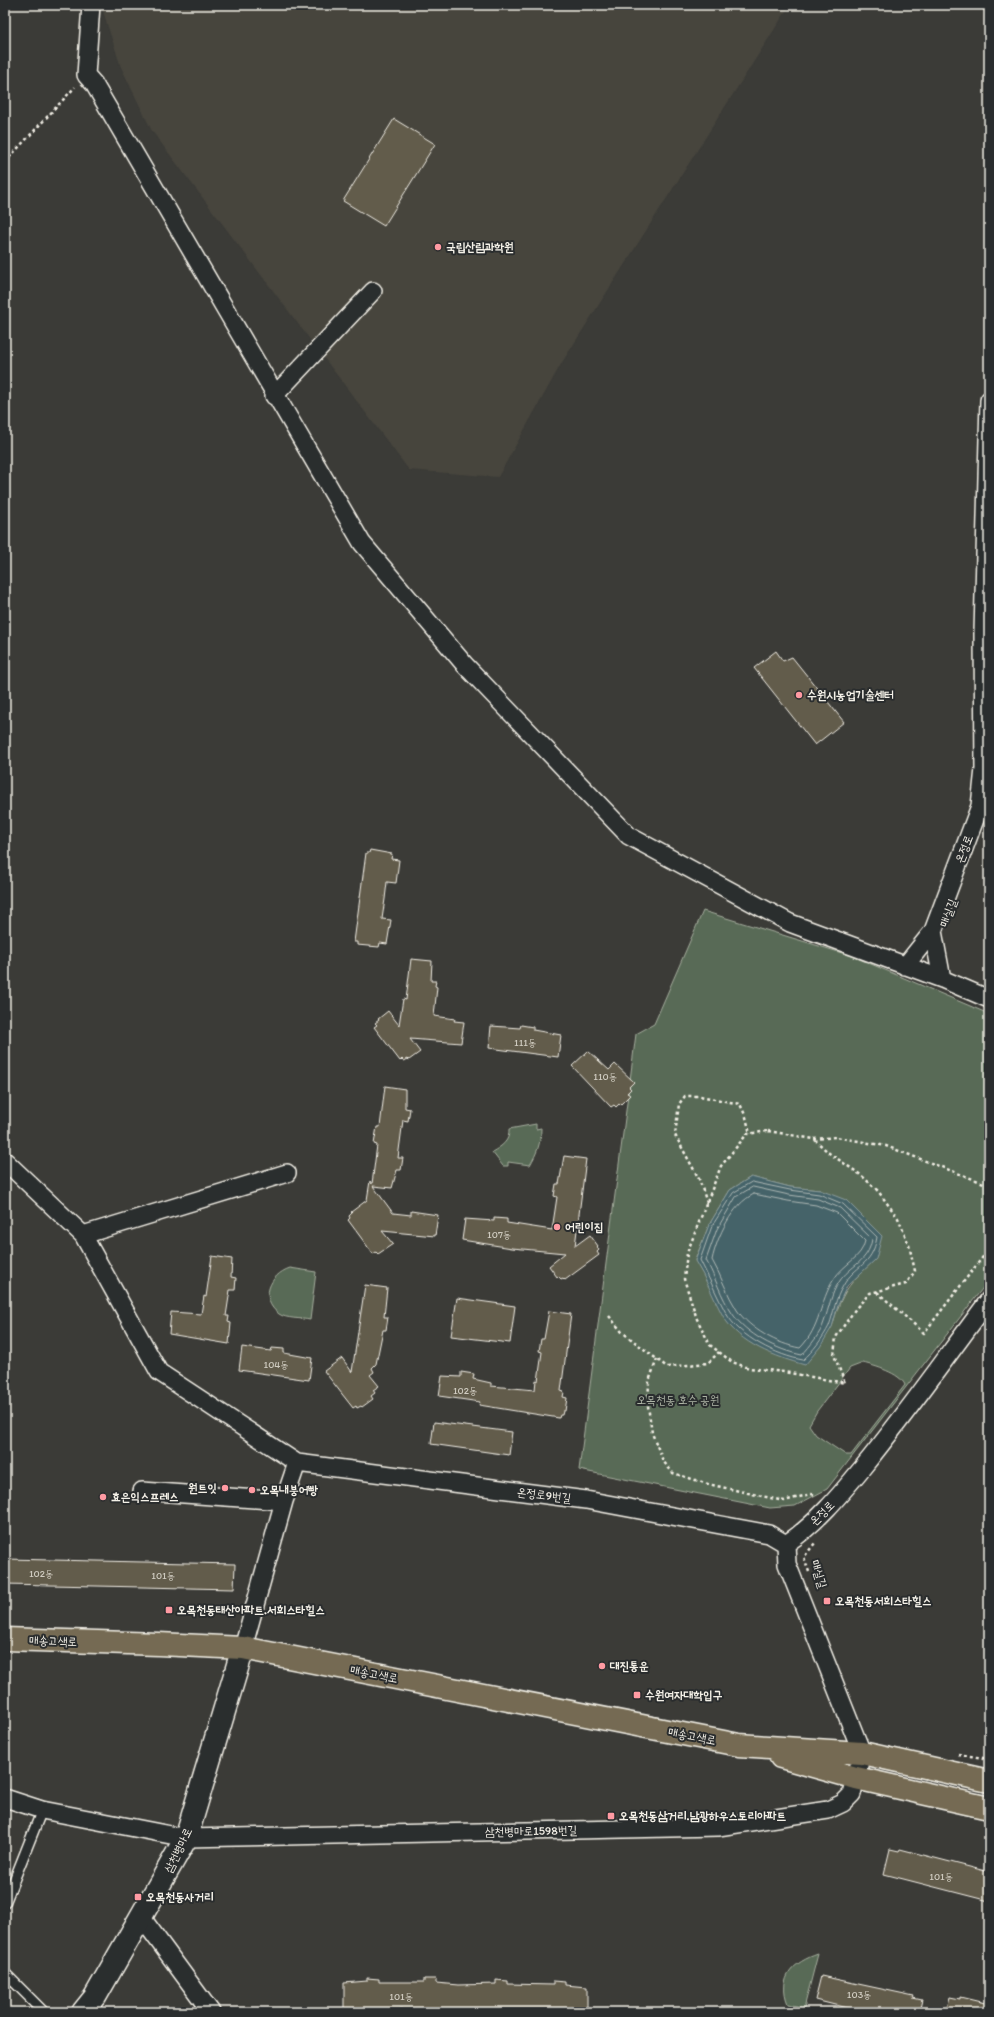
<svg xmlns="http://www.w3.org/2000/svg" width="994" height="2017" font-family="Itim,'Poor Story',sans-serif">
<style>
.built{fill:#47453d}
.green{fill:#596b56;stroke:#a6ae9f;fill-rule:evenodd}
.water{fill:#456369;stroke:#8b9c9c}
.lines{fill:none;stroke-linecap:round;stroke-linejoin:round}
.shore{stroke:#aeb8b5;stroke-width:1}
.building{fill:#625b4b;stroke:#f4f1e8}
.lane-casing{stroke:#f4f1e8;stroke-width:12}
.street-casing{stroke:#f4f1e8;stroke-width:20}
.secondary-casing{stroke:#f4f1e8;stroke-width:25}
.primary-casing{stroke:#f4f1e8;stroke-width:25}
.path{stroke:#f4f1e8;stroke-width:2.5;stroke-dasharray:3 3;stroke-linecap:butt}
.lane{stroke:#2a2d2e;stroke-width:9}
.street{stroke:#2a2d2e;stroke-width:17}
.secondary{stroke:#2a2d2e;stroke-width:22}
.primary{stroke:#746b52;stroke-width:22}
.poi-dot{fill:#ff9aa2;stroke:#2a2d2e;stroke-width:1.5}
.labels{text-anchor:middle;stroke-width:4;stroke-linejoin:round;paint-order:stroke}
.number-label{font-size:10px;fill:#d0ccc1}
.poi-label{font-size:12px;font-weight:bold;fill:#f4f1e8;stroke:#2a2d2e;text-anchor:start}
.street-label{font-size:12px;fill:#f4f1e8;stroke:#2a2d2e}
.park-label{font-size:12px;fill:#aeb5a6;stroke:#2a2d2e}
</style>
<rect width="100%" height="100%" fill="#3b3b37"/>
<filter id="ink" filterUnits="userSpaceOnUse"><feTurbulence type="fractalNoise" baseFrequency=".025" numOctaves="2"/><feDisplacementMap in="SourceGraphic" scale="8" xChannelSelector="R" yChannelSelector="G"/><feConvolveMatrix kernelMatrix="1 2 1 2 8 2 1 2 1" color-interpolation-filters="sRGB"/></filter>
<g filter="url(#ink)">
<path class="built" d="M101,5H785L788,8L561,364L498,477L409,470L152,131L121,67Z"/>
<path class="green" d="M703,911L852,956L989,1014V1280L827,1489L795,1506L770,1508L579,1470L636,1034L654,1024ZM751,1177L790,1187L820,1190L876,1259C848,1284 842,1291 832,1327L706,1280L695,1260L709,1225L730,1190ZM863,1363C875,1366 900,1373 905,1385L851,1455H846L816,1435L809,1425L817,1411L850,1368Z
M536,1124V1129L541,1128C541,1143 537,1153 530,1165L508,1162V1166H503L492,1152C502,1146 510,1141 509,1129Z
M290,1268L316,1272L310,1320C301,1318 286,1319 279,1314C259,1299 269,1275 290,1268Z
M818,1954L804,2008L788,2004C777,1977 794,1962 818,1954Z"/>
<path class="water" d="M751,1177L790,1187L820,1190L846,1200L882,1236L876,1259L847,1286L838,1305L832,1327L820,1347L805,1365C776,1357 739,1344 723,1316C713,1298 706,1278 695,1261L709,1225L730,1190Z"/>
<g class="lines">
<path class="shore" d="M752,1182L790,1190L819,1194L843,1204L877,1237C872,1267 855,1264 843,1286C835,1299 834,1312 829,1326C823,1338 813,1351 803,1360C778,1356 739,1337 726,1313C717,1296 709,1278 700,1260L712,1226L733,1193Z
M753,1187L789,1195L818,1199L840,1208L872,1239C868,1263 851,1264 839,1282C831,1294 829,1308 824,1322C821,1333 810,1346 802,1355C776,1350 746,1334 732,1313C721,1297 715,1277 706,1260L717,1229L736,1197Z
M754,1194L788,1201L816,1205L837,1213L865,1241C862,1258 843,1264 834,1279C819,1302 821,1327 800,1348C777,1344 750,1329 737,1310C727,1295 721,1275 712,1260C717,1237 732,1204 754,1194Z"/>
</g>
<path class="building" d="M394,119L435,144L384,226L343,201Z
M776,651L783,661L792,657L844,722L815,745L754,668Z
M370,850L392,854L391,859L399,860L396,883L387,882L385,899L382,919L391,920L387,944L380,943L379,947L357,945V942H354L366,853H369Z
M411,959L432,961L431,981H436L435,986L437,987L434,1016L455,1019L454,1021L464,1022L461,1043L410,1039L420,1052L409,1060L408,1059L404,1061L402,1059L400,1061L374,1027L377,1025L375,1023L379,1020L378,1019L388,1011L399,1025L403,999L406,1000Z
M521,1025L533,1027V1030L561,1035L558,1057L489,1048L491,1026L520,1028Z
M588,1051L609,1070L615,1064L634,1082L629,1087L631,1089L627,1093L630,1095L620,1105L619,1104L616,1107L614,1105L611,1107L572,1066Z
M385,1086L405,1089V1108L410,1109L408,1121L403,1120L398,1158H403L401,1170H397L392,1188L373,1186L393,1213L411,1215V1211L438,1215L435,1236L382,1231L393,1244L378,1254L376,1252L373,1254L348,1220L350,1218L349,1216L352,1213L351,1212L367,1200L370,1181L372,1184L377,1145L374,1144L377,1127H380Z
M564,1156L586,1159L575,1246L590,1235L598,1246L597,1247L599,1250L597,1252L599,1255L565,1280L563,1278L561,1279L558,1276L557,1277L549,1266L565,1253L512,1248L462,1240L465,1219L494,1221V1218L507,1219V1223L552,1230L557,1197L554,1196L556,1184H559Z
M212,1256L232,1259L231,1277L236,1278L235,1290H230L226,1316H229L228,1322L231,1323L229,1344L169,1334L171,1312L201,1314L204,1296L206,1297Z
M365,1285L387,1288L384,1317H388L386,1330H383L376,1364L372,1368L374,1372L370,1375L379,1386L373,1390L375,1393L371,1396L373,1399L362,1407L361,1406L357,1408L356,1406L353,1408L324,1371L342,1358L352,1372Z
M457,1298L515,1306L510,1343L451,1336Z
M549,1311L571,1314L561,1391L564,1392L563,1397L567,1398L565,1411H563L562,1415H560L559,1418L479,1405L480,1402L439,1396L442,1376L461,1377V1372L474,1374L473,1379L491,1383V1386L535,1390L536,1380L538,1381L542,1352L539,1351L541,1339H544Z
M242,1347L271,1351L272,1348L284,1349V1353L312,1358L309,1380L239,1370Z
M434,1422L512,1432L509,1455L431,1444Z
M5,1559L235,1564L234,1589L5,1584Z
M890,1849L899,1851L900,1849L989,1872V1901L884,1874Z
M821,1976L914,1996L913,1998L922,2000L919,2012H863L815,2000Z
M367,1978L379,1979V1982H424V1979H436V1983L458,1985L496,1984V1980L508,1981V1984L553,1985V1981L565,1982V1985L587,1987V2012L344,2009V1983L367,1981Z
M950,1997L960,1999V1997L989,2004V2012H946Z"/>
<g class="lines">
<defs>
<path id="lane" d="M5,1903L42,1810
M5,1973L44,2012"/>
<path id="street" d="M91,5L86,75L94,84L362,543L465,665L629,836L790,923L942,979L989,999
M274,396L373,291
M905,966L933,931
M942,979L933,931L980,806L984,769L983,633L989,400
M5,1161L83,1235L159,1372L297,1463L284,1501
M83,1235L287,1173
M297,1463L586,1500L769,1534L786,1544
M142,1491L284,1501L243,1648
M5,1798L42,1810L186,1838L718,1827L828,1810L843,1803L852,1794L862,1753L787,1564L786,1544C816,1524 840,1495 863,1467C907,1413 947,1356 989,1300
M142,1918L211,2012"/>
<path id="secondary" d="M83,2012L95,1997L186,1838L243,1648"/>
<path id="primary" d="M5,1639L159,1644L243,1648L739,1745L862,1753L989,1781
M781,1757L856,1778L989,1808"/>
</defs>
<use href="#lane" class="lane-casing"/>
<use href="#street" class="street-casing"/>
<use href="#secondary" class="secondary-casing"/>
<use href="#primary" class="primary-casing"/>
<path class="path" d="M5,162L75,87
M768,1131L814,1139L829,1153L861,1175L878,1191L898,1218L909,1245L915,1271L906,1284L870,1293L856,1308L836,1337L834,1355L845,1383L784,1372L749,1368L732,1362L710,1345L697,1319L684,1279L687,1253L721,1166L747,1134Z
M814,1139L836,1137L886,1146L989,1185
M707,1203L699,1179L675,1135L679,1104L685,1096H700L740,1104L746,1117L750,1134
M877,1292L924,1333L989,1249
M609,1316L622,1332L667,1367L708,1363L719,1352
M657,1359L649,1381L648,1406L652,1433L663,1461L673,1473L708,1484L784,1501L811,1494L817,1495
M809,1572L804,1557L815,1543
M958,1754L989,1759"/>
<use href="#lane" class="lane"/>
<use href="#street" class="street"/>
<use href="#secondary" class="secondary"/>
<use href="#primary" class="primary"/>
</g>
</g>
<g class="poi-dot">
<circle cx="438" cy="247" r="4"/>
<circle cx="799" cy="695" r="4"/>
<circle cx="557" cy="1227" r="4"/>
<circle cx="225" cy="1488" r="4"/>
<circle cx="252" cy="1490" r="4"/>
<circle cx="103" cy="1497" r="4"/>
<rect x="823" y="1597" width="8" height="8" rx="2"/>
<rect x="165" y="1606" width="8" height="8" rx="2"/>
<circle cx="602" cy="1666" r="4"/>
<rect x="633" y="1691" width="8" height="8" rx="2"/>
<rect x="607" y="1812" width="8" height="8" rx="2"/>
<rect x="134" y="1893" width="8" height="8" rx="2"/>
</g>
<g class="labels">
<g class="number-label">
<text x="525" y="1046">111동</text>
<text x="605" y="1080">110동</text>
<text x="499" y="1238">107동</text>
<text x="276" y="1368">104동</text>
<text x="465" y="1394">102동</text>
<text x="41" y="1577">102동</text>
<text x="163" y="1579">101동</text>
<text x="941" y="1880">101동</text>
<text x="859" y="1998">103동</text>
<text x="401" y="2000">101동</text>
</g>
<g class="poi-label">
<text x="446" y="251">국립산림과학원</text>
<text x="807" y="699">수원시농업기술센터</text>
<text x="565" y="1231">어린이집</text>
<text x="217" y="1492" text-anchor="end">원트잇</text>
<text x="260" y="1494">오목내붕어빵</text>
<text x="111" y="1501">효은익스프레스</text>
<text x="835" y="1605">오목천동서희스타힐스</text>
<text x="177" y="1614">오목천동태산아파트.서희스타힐스</text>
<text x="610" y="1670">대진통운</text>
<text x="645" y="1699">수원여자대학입구</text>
<text x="619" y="1820">오목천동삼거리.남광하우스토리아파트</text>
<text x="146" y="1901">오목천동사거리</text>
</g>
<g class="street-label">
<text transform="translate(964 849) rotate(-69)" y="4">온정로</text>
<text transform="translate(948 913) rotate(-70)" y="4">매실길</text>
<text transform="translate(544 1495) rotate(7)" y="4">온정로9번길</text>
<text transform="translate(822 1513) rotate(-45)" y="4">온정로</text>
<text transform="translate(819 1574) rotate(73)" y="4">매실길</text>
<text transform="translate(53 1641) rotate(2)" y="4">매송고색로</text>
<text transform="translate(374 1674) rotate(11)" y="4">매송고색로</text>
<text transform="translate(692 1736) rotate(11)" y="4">매송고색로</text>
<text transform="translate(531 1831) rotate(-1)" y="4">삼천병마로1598번길</text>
<text transform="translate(178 1850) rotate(-64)" y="4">삼천병마로</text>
</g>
<g class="park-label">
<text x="678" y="1404">오목천동 호수 공원</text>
</g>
</g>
<rect width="994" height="2017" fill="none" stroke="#2a2d2e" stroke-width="20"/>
<rect x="10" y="10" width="974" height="1997" fill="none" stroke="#f4f1e8" stroke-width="1.5" filter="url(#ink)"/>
</svg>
